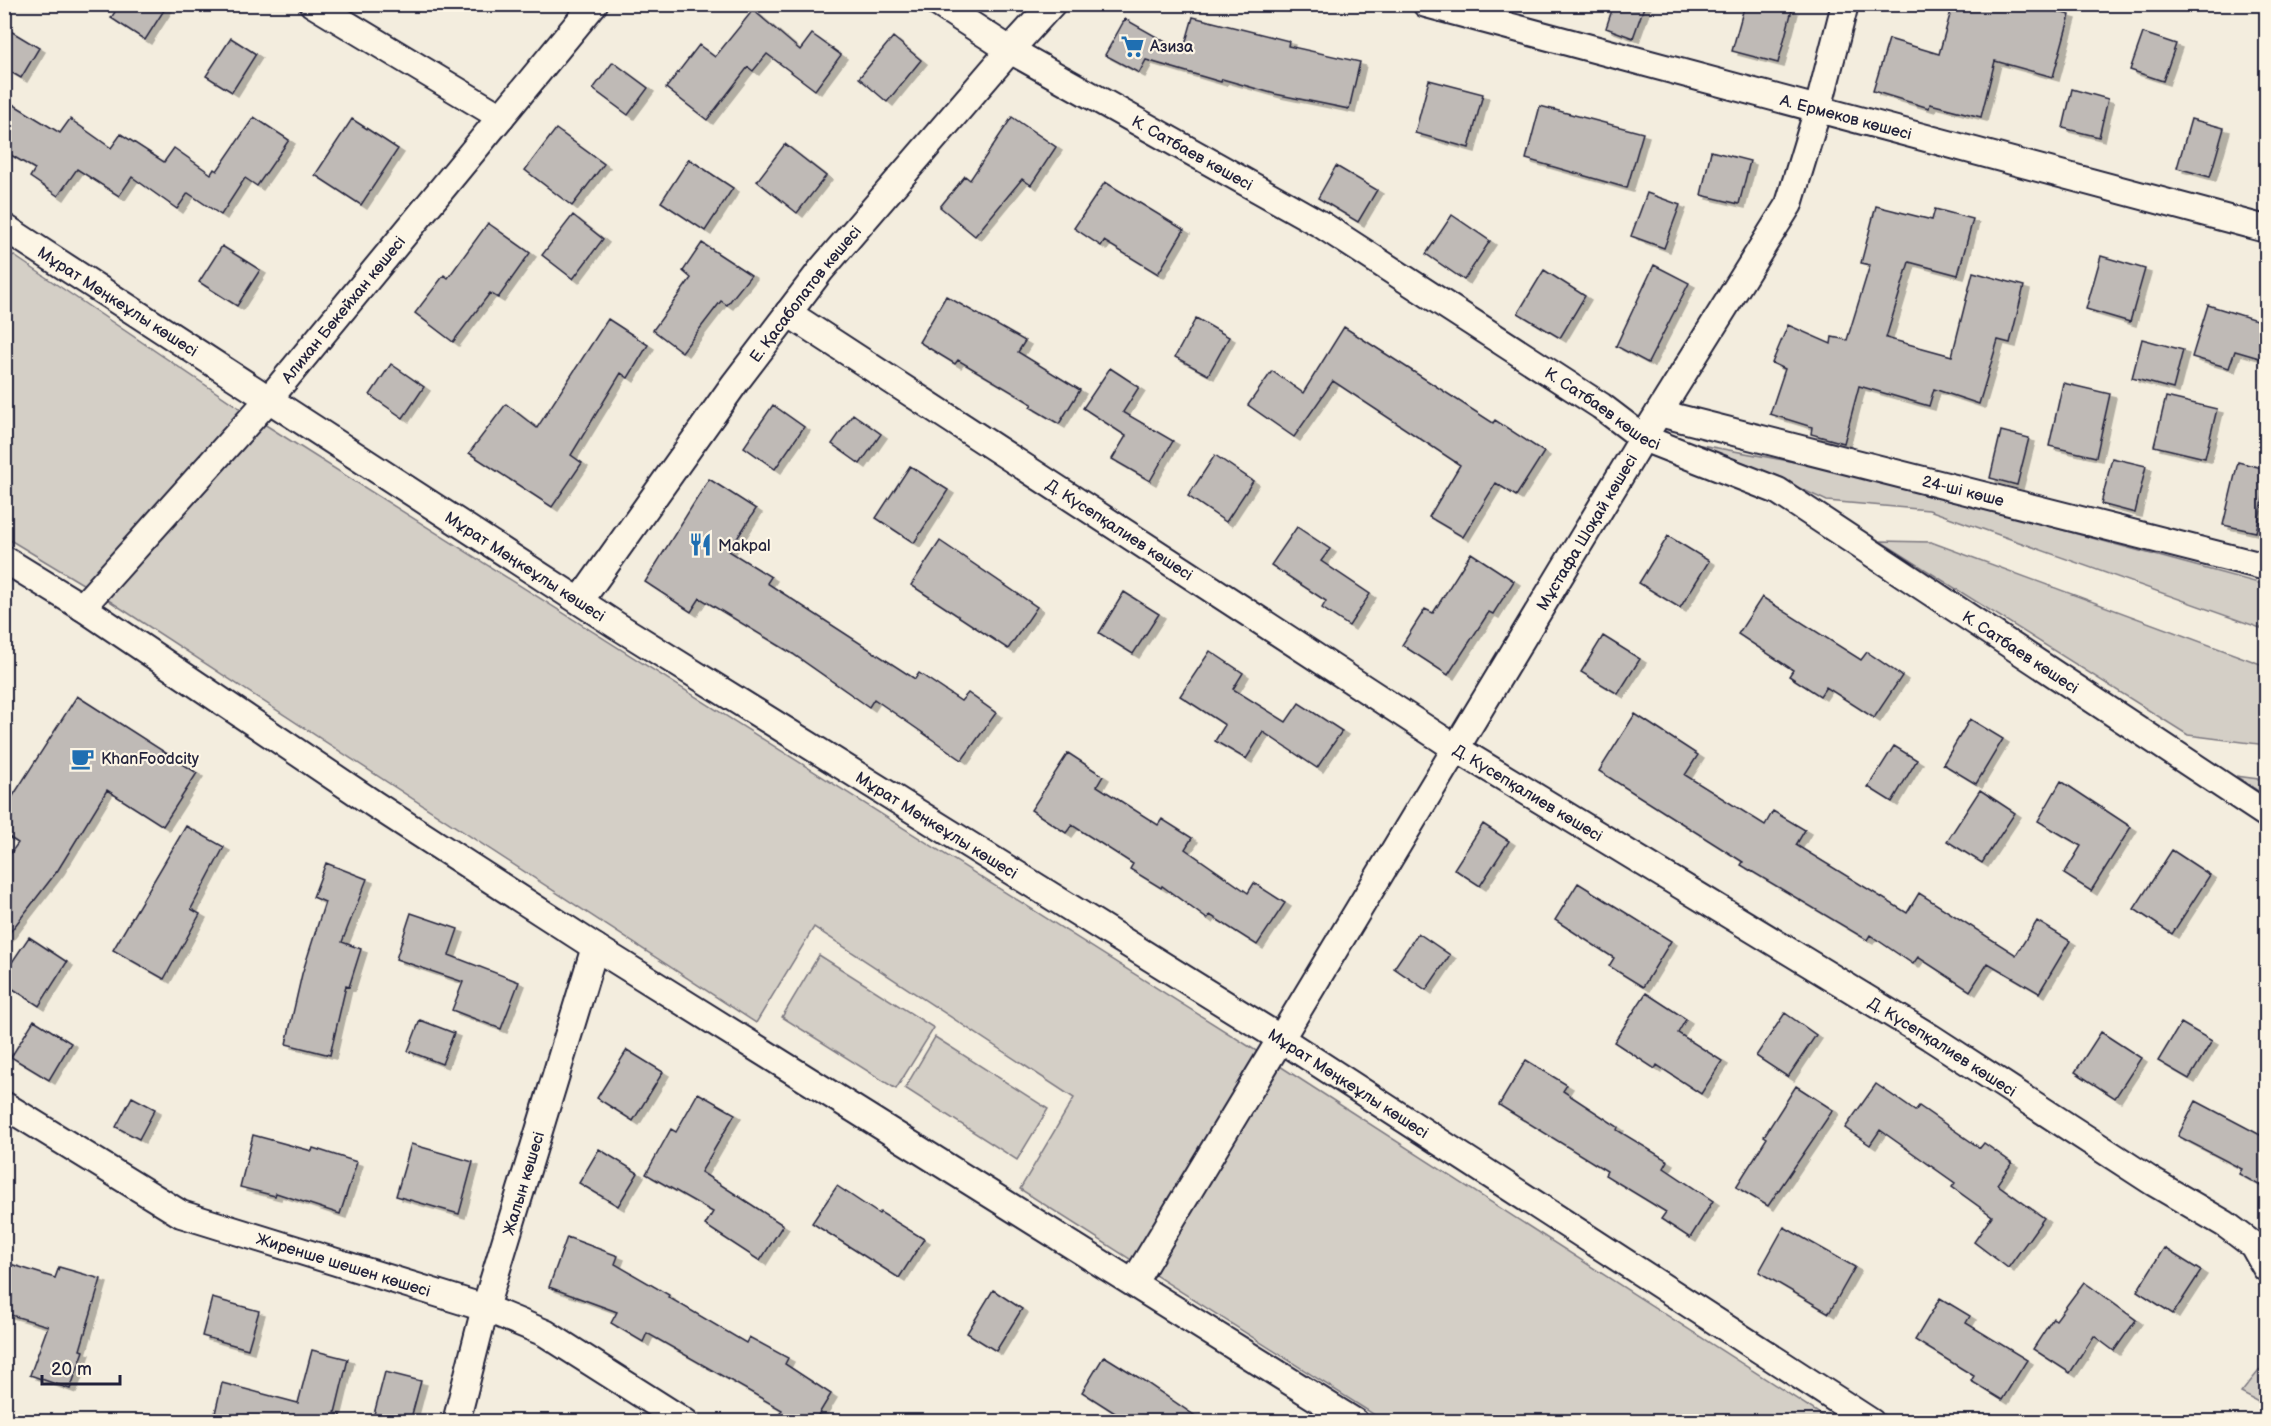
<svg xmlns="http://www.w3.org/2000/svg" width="2271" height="1426" font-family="'Balsamiq Sans',sans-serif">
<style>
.green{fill:#d4cfc6;stroke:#7b7880;stroke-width:1.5}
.building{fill:#bfbab6;stroke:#22223b;stroke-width:1.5;filter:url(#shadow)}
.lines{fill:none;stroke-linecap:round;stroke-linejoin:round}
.minor-casing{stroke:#22223b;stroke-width:30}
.minor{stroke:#fcf5e5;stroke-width:26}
.labels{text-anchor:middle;stroke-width:4.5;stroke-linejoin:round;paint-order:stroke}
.poi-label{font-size:16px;fill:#22223b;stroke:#fcf5e5;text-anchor:start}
.street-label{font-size:16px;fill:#22223b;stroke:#fcf5e5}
</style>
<defs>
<filter id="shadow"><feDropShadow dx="6" dy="4" stdDeviation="0" flood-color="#0004"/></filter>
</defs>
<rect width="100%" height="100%" fill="#f3edde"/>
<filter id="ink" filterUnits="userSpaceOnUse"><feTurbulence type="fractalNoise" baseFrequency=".0167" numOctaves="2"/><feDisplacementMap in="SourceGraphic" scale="12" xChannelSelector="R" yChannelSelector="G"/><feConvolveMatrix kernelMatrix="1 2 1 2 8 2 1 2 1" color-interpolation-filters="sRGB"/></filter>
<g filter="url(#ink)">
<path class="green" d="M4,249L253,417L1269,1059L1831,1421H1384L1020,1189L1074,1098L814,927L756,1023L96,592L5,537Z
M1690,443L1844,471L2266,585V630L1929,510L1827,501L1750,465Z
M1880,541L1931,542L2266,666V745L2188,735Z
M2236,776L2266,780V796Z
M819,955L934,1028L896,1089L782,1017Z
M935,1037L1048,1109L1017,1160L905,1088Z
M2266,1362V1406L2241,1393Z"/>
<path class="building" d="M120,4H168L145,40L111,18Z
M1614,4H1645L1633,38L1606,28Z
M1745,4H1773L1792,10L1778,63L1732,51Z
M1953,4H2029L2070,15L2053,77L1995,61L1981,117L1930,104L1929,108L1873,91L1889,39L1939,54Z
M753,10L800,50L812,34L841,55L815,90L767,54L753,71L748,67L707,120L666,88L699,45L715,57Z
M1193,17L1289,41L1288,46L1360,62L1349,109L1275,94L1222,79L1221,82L1146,60L1139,73L1105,55L1125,19L1183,52Z
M4,27L39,48L21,78L4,68Z
M2143,33L2176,44L2163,81L2130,70Z
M893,37L921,60L887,102L859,78Z
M231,38L256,54L232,92L206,76Z
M613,62L648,88L628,115L593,89Z
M1429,80L1483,94L1469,148L1415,133Z
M2072,89L2108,99L2099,137L2063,128Z
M11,103L60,133L70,119L111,148L121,134L164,162L174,148L211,174L214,169L217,171L254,117L289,140L257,186L245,178L221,215L188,193L177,209L132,177L119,196L77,169L58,196L30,177L35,169L4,151V115Z
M1540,106L1643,133L1627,188L1526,159Z
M1012,117L1056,147L1031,185L1022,179L975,236L940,207L965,176L970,180Z
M352,119L398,149L361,205L315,175Z
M2191,119L2224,128L2210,177L2177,168Z
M556,129L604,164L572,206L525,170Z
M785,144L826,176L797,213L757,181Z
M1711,151L1750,161L1739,204L1701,195Z
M689,159L733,188L705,231L661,202Z
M1336,166L1377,190L1358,222L1318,198Z
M1105,182L1184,230L1158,274L1104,241L1101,246L1074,228Z
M1647,193L1680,205L1664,248L1631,236Z
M1876,206L1932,220L1935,209L1973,219L1958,275L1909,262L1886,338L1952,356L1973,272L2024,286L2010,343L1998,340L1979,404L1934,389L1929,406L1859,386L1844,443L1811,434L1812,427L1770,414L1785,369L1772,363L1788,325L1831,344L1832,337L1847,340L1870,265L1861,263Z
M573,215L603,239L573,279L542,255Z
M1452,215L1490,241L1464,280L1426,254Z
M488,223L530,253L498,298L490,293L453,342L415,313L444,275L448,278Z
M702,243L751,275L727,305L721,301L682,352L653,330L691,278L683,271Z
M222,246L260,270L237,306L199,282Z
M2101,256L2145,269L2130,322L2086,309Z
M1654,265L1689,283L1648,363L1616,346Z
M1544,270L1585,296L1560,338L1518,313Z
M946,296L1025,341L1018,352L1080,390L1059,424L1030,407L1032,404L958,360L955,364L919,342Z
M2208,305L2266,323V360L2235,351L2229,368L2192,357Z
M1196,318L1229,337L1208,375L1175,357Z
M608,319L648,345L628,378L621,373L571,455L582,463L552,507L469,453L506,404L537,428Z
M1344,327L1493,423L1495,420L1544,452L1516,496L1496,483L1463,537L1429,517L1460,465L1333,381L1294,437L1248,405L1272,371L1303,393Z
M2142,339L2183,350L2173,389L2132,378Z
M391,364L424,387L403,418L370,395Z
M1110,368L1139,387L1123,412L1173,441L1150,481L1112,459L1126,436L1083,408Z
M2063,383L2110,394L2096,457L2049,446Z
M2166,397L2217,409L2205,458L2154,446Z
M773,405L804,427L775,469L744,447Z
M853,414L881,434L860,464L832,444Z
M2001,431L2029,438L2017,485L1990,478Z
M1215,455L1253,481L1226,522L1188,496Z
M2112,458L2146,466L2135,513L2101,504Z
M2238,462L2266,469V486L2256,532L2223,525Z
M910,466L948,490L914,543L876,518Z
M709,479L756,509L729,551L771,577L767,583L915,679L919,673L961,701L968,693L996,713L962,760L874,699L869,707L793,654L700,598L691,612L645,582Z
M1297,527L1330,549L1321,561L1370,594L1349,626L1322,608L1326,601L1271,565Z
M1668,536L1709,561L1680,608L1639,583Z
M940,541L1037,607L1008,649L911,585Z
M1471,553L1514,581L1493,614L1489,612L1448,675L1402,645L1425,609L1433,613Z
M1124,592L1159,614L1133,654L1099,633Z
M1762,597L1861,660L1867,652L1902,676L1874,718L1826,687L1820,696L1789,676L1793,670L1738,634Z
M1603,636L1640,659L1618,694L1581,672Z
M1210,651L1243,673L1233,689L1286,722L1299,703L1342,731L1317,768L1263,732L1246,759L1215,741L1225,725L1180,696Z
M77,696L197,773L163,826L107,790L58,870L4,940V862L18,843L4,834V810Z
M1635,714L1698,755L1685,775L1765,825L1773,811L1805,830L1796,845L1907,913L1919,893L2016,955L2037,921L2070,941L2039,993L1988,963L1970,991L1918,957L1913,964L1870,935L1867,940L1741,865L1743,862L1599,771Z
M1970,719L2003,739L1976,784L1943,764Z
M1894,746L1917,760L1892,802L1868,787Z
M1068,753L1103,776L1097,786L1158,825L1162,819L1192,838L1185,849L1248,893L1254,883L1285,903L1257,945L1210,915L1207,919L1162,886L1161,888L1130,869L1133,864L1072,825L1066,833L1031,810Z
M2061,781L2131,827L2091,891L2064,874L2081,846L2038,821Z
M1980,790L2015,813L1982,863L1947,841Z
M1483,824L1509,841L1480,886L1454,869Z
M186,826L224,847L191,909L200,914L164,979L113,950Z
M2172,850L2210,875L2172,934L2134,909Z
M326,863L367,879L342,942L361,949L349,987L346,986L330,1055L286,1044L302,974L325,902L313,897Z
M1578,883L1671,941L1643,987L1609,966L1614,958L1555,920Z
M411,913L458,929L449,955L519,982L501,1029L452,1010L463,982L396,959Z
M1418,933L1450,955L1426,990L1394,968Z
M29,937L67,962L39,1006L4,983V974Z
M1646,993L1686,1019L1678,1033L1722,1061L1701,1094L1657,1065L1655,1069L1614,1042Z
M1785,1013L1816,1035L1788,1077L1756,1056Z
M34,1020L71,1043L49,1080L11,1057Z
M420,1020L454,1033L442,1064L408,1051Z
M2181,1023L2212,1041L2189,1079L2158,1061Z
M2101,1032L2141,1058L2115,1098L2075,1072Z
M627,1050L663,1072L633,1121L597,1098Z
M1526,1060L1567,1085L1563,1091L1618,1127L1617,1130L1668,1161L1664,1168L1713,1201L1690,1238L1661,1219L1666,1212L1605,1175L1607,1171L1499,1105Z
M1876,1084L1915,1111L1919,1106L1980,1148L1984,1143L2012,1163L1997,1184L2044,1218L2008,1268L1974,1242L1992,1216L1952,1187L1955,1183L1880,1130L1870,1145L1845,1128Z
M1796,1086L1833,1110L1768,1206L1736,1187L1767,1138L1764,1136Z
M698,1093L735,1114L701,1172L783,1225L760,1261L705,1225L713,1212L646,1174L671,1129L676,1132Z
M132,1097L155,1109L139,1139L116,1127Z
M2196,1101L2266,1138V1189L2239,1174L2242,1169L2178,1136Z
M253,1135L312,1151L313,1148L357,1162L340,1214L276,1193L275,1196L240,1187Z
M411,1144L473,1162L459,1214L396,1196Z
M599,1149L638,1173L618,1206L579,1183Z
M837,1186L879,1214L880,1212L924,1239L899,1278L812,1223Z
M1784,1227L1855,1267L1829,1313L1759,1272Z
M567,1237L618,1256L615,1264L669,1295L668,1297L746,1343L749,1337L788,1358L785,1364L831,1394L814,1422H775L782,1410L647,1333L643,1342L611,1323L617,1312L549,1287Z
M2164,1248L2201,1271L2173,1314L2137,1291Z
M4,1262L55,1278L59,1267L101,1279L80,1350L84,1351L70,1389L30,1375L48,1326L4,1313Z
M2084,1282L2136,1320L2114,1351L2094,1336L2070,1373L2033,1349L2053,1318L2056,1320Z
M993,1290L1022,1309L996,1351L967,1333Z
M212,1298L259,1311L248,1349L202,1336Z
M1940,1298L1970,1316L1966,1323L2027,1360L2002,1400L1971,1381L1974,1376L1915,1340Z
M312,1350L348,1359L335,1413L341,1414L340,1422H213L222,1383L298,1403Z
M1104,1356L1141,1379L1204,1422H1129L1082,1392Z
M385,1372L421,1381L410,1422H372Z"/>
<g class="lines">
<defs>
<g id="minor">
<path d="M313,4L501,117"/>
<path id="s1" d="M939,4L1010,50L1322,225L1601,406L1643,438L1778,491L2266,814"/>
<path id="s2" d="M1426,4L2266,229"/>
<path id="s3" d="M4,227L616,625L1281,1039L1871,1422"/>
<path id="s4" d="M788,313L1457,749L1930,1037L2153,1182L2225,1224L2253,1245L2266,1268"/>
<path id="s5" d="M1659,413L2266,567"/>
<path d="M4,559L82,607L374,804L595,947L1355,1422"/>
<path id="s6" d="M580,601L735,383L821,270L1010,50L1052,4"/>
<path id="s7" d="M82,607L269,399L594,4"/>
<path id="s8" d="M4,1105L181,1214L485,1308L545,1333L685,1422"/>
<path id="s9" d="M1134,1282L1643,438L1789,204L1818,109L1845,4"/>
<path id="s10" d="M456,1422L485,1308L595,947"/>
</g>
</defs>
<use href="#minor" class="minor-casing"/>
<use href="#minor" class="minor"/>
</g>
</g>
<defs>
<symbol id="supermarket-bare" viewBox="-9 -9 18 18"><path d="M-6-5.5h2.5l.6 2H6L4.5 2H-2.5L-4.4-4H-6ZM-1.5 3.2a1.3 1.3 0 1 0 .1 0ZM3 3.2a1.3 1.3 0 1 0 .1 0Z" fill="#1f6fb2" stroke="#fcf5e5" stroke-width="2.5" paint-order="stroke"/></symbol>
<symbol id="restaurant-bare" viewBox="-9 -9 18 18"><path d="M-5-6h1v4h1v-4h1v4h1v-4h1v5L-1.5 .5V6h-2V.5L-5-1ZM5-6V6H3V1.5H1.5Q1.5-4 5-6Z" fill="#1f6fb2" stroke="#fcf5e5" stroke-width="2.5" paint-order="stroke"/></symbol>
<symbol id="cafe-bare" viewBox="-9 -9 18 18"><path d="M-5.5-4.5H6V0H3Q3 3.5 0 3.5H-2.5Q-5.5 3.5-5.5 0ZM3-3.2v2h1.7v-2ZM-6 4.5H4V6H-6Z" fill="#1f6fb2" stroke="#fcf5e5" stroke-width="2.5" paint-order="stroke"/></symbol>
</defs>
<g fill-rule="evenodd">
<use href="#supermarket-bare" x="1116" y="30" width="33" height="33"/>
<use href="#restaurant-bare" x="684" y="528" width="33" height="33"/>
<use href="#cafe-bare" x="66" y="742" width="33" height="33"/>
</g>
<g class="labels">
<g class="poi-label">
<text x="1150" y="52">Азиза</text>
<text x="718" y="551">Makpal</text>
<text x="101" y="764">KhanFoodcity</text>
</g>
<g class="street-label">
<text dy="6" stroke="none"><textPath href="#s2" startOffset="435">А. Ермеков көшесі</textPath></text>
<text dy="6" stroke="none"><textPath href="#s1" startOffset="294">К. Сатбаев көшесі</textPath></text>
<text dy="6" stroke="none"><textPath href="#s6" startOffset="381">Е. Қасаболатов көшесі</textPath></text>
<text dy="6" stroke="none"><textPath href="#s3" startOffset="136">Мұрат Мөңкеұлы көшесі</textPath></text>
<text dy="6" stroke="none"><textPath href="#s7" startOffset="396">Алихан Бөкейхан көшесі</textPath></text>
<text dy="6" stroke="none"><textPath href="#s1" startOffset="778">К. Сатбаев көшесі</textPath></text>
<text dy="6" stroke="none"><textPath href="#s5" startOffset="314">24-ші көше</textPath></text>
<text dy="6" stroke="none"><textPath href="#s4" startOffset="396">Д. Күсепқалиев көшесі</textPath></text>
<text dy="6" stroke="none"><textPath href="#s9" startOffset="876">Мұстафа Шоқай көшесі</textPath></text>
<text dy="6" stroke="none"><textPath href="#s3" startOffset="622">Мұрат Мөңкеұлы көшесі</textPath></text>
<text dy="6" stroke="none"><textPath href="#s1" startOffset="1264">К. Сатбаев көшесі</textPath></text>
<text dy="6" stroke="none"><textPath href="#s4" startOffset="882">Д. Күсепқалиев көшесі</textPath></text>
<text dy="6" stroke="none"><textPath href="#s3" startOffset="1108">Мұрат Мөңкеұлы көшесі</textPath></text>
<text dy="6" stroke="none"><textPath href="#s4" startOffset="1368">Д. Күсепқалиев көшесі</textPath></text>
<text dy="6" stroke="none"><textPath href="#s3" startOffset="1594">Мұрат Мөңкеұлы көшесі</textPath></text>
<text dy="6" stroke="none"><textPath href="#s10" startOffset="248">Жалын көшесі</textPath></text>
<text dy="6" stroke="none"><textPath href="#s8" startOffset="378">Жиренше шешен көшесі</textPath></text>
</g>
</g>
<rect width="2271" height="1426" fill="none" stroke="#fcf5e5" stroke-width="24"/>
<rect x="12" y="12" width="2247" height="1402" fill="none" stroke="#22223b" stroke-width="2" filter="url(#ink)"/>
<path d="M42 1375v9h78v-9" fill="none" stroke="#22223b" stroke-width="3"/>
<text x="51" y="1375" font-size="18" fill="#22223b" stroke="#fcf5e5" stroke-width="4.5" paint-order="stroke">20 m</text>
</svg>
